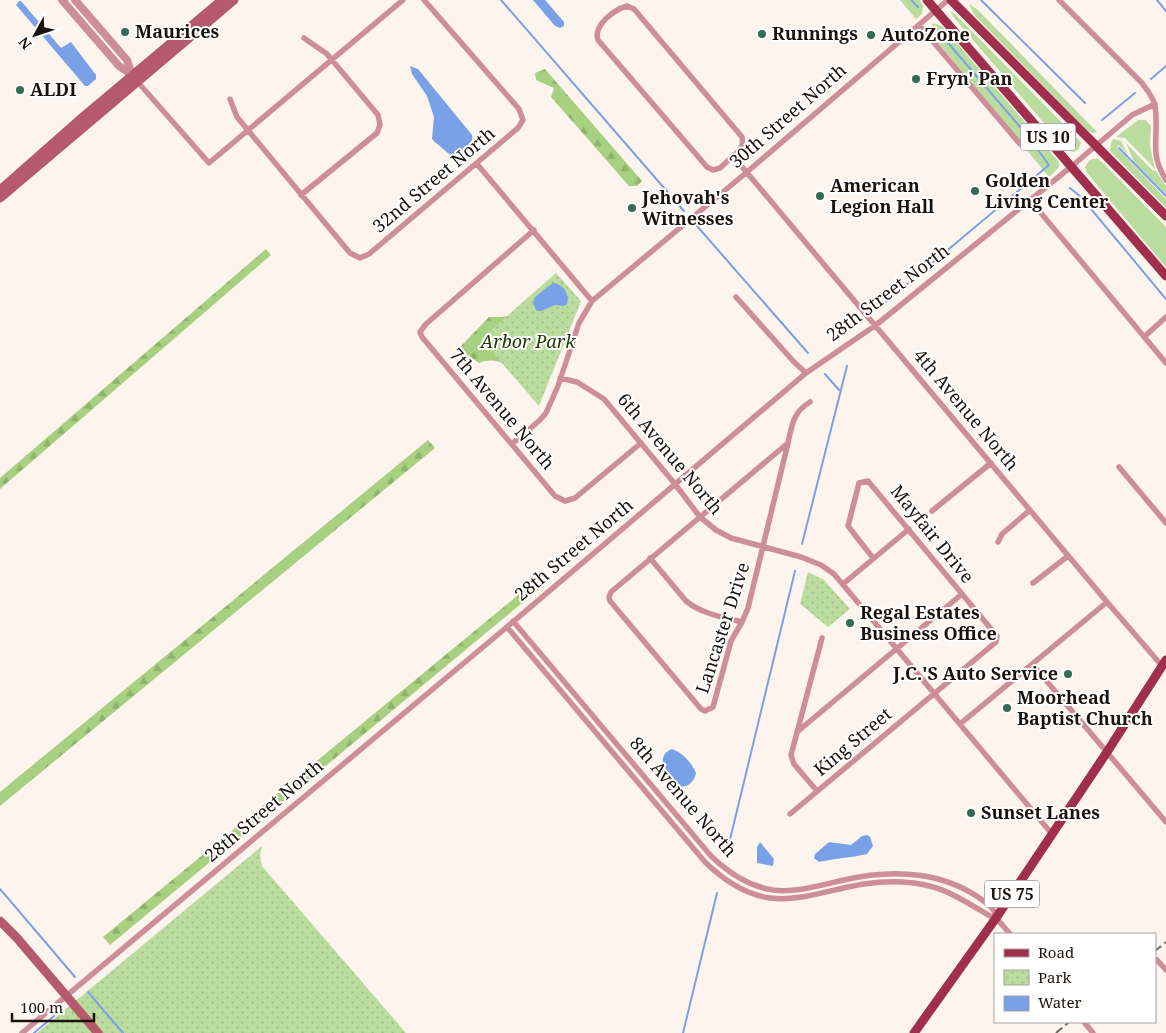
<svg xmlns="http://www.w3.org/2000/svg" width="1166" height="1033" font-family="'Noto Serif',serif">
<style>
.grass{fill:#bbdc9f}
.forest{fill:url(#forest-firs)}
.park{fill:url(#park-dots)}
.water{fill:#79a1e8}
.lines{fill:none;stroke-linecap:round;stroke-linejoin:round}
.stream{stroke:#79a1e8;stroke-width:2}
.minor{stroke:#ce8e98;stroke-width:5.5}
.tertiary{stroke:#ce8e98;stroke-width:8}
.secondary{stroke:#b45a6c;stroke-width:9}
.primary{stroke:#9f2f4d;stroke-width:9}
.rail{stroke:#716963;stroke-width:2;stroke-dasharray:8 4;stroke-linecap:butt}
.poi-dot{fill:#326b53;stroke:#fff;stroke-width:2}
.labels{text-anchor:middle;stroke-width:4;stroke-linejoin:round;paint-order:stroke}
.shield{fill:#fff;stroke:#5f5a56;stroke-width:1}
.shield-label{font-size:16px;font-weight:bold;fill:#1a130d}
.poi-label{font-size:18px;font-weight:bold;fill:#1a130d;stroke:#fff;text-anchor:start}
.street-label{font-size:18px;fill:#1a130d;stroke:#fff}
.park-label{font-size:18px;font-style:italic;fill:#213900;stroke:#fff}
</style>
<defs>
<pattern id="forest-firs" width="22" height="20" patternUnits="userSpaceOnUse" patternTransform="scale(1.25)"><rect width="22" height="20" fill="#a7d081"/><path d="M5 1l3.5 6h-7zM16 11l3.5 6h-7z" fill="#8fb26e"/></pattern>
<pattern id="park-dots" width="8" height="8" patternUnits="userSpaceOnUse" patternTransform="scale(1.25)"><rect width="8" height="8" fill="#bbdc9f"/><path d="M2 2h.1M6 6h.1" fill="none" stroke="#a0bc88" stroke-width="1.8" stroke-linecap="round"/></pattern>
</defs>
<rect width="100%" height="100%" fill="#fdf4ed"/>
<path class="grass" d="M900,0H920L923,6L922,14L916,19Z
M969,4L978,10L1097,132L1093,133L1087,130L975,16Z
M950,11L955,14L1078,139L1081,143L1078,150L1073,152L1066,149L955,19Z
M934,23L943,27L1059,162V167L1049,177L931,34L929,28Z
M1138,120H1146L1151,126L1150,146L1155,169L1125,138L1116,137Z
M1113,139L1121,141L1128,155L1119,145L1117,147L1119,150L1166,199V208L1110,151L1111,143Z
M1126,143L1152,170L1156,171L1166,186V194L1134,162Z
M1093,159H1098L1103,163L1166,227V267L1087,173L1085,167L1089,161Z"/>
<path class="forest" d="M545,69L642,181L637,186H629L551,97L554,88L536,80L535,73Z
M266,249L271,255L0,489V478Z
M524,313L508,366C497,360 490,359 479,363L462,351L461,346L489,317H501Z
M428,440L435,448L0,806V792Z
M534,582L539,589L110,945L103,937Z"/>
<path class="park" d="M556,273L581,301L539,406L481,339Z
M808,572L824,580L850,609L828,627L800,604Z
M262,846L260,855L262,866L406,1033H37Z"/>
<path class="water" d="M533,0H545L564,22V26L560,28L555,26Z
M19,1H21L61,48L71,42L96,75V79L88,86H85L16,5Z
M410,66L418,69L472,135C473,142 470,144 465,149C454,159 452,157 441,147C438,144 435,143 432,139L434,117L427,96L412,74Z
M553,283C563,284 570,294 567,304L564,306L555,305L541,311H537L533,304L535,297Z
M672,749C683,753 691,762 696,773C694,782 689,786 681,787C669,779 652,757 672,749Z
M867,835L870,837L873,846L867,854C851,858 835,858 819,862L814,858L815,854L829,842L851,845L862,836Z
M760,842L774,859L773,866L757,863V847Z"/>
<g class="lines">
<path class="stream" d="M501,0L684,211
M911,0L918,7
M981,0L1085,103
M1157,0L1166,11
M1151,79L1166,66
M1102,120L1135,93
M1119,148L1166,196
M1070,188L1081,197L1166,299
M697,226L808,353
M881,306L1049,165L1027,135L937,30
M825,374L839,390
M802,544L847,366
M726,856L795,571
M0,889L75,977
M88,992L123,1033
M34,1033L54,1016
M683,1033L717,893"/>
<path class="minor" d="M1059,0L1142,83C1146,89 1152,95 1154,103C1156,108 1156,114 1156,119C1157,144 1151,156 1166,180
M919,25L1020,144
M136,80L209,163L403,0
M230,99L237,117L350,253L360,258L369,254L518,128L523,120L519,109L424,0
M733,156L720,168L713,170L707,167L598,40C593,25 614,10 627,6L634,9L742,137C744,147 740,150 733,156L1107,602L1163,667
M477,164L592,301
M301,195L377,133L380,125L378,115L332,60L327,54L304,38
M1030,200L1166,363
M534,230L426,324L420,332L422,337L555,496L565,501L575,498L641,443
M736,297L794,362L806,373
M1144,337L1166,317
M560,378L577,382L604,399L675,484L700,517L716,530L731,538L801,557L821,565L834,574L1052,834
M788,443L748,608L742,622L731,641L713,707L705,711L701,709L610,601L609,597L611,592Z
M788,443C792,425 793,412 810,402
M512,444L540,420L546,413L558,386L579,323L592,301L747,172L948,0
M1119,467L1166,523
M932,511L991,463
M998,542L1002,534L1030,510
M650,558L686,601C702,614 722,617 742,622
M1033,583L1068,556
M843,584L909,529
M513,621L711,856C729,873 748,886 773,890C796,893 821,885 844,880C894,868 950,871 991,907C995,911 995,915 998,920C1002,925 1006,929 1010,934
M507,627L705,862C779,934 821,877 903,882C941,884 959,898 990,916L996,918
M1033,665L1166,822
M960,724L1107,602
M797,732L962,594
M817,791L794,764L791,755L822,638
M790,814L996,642L997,636L868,481L859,483L848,526L873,558
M1157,960L1166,970
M1084,1022L1093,1033
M22,1033L501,632L806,373L876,325L1072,166L1132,115L1155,104"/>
<path class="tertiary" d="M62,0L119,66L132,75
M75,0L127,60L132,75"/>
<path class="secondary" d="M0,190L77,122L222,0
M0,198L234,0
M0,921L17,938L98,1033"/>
<path class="primary" d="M927,0L1166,276
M951,0L1166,216
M914,1033L996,918L1107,752L1166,660"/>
<path class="rail" d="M1155,951L1166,942
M1056,1033L1069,1022"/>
</g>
<g class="poi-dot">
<circle cx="125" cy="32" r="5"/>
<circle cx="762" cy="34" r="5"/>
<circle cx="871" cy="35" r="5"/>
<circle cx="916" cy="79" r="5"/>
<circle cx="20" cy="90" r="5"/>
<circle cx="975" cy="191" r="5"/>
<circle cx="820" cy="196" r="5"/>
<circle cx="632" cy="208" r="5"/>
<circle cx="850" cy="623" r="5"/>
<circle cx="1068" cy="674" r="5"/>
<circle cx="1007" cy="708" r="5"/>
<circle cx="971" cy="813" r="5"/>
</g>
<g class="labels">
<g class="shield">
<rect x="1020.5" y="123.5" width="55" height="27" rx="4"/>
<rect x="984.5" y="880.5" width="55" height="27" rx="4"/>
</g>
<g class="shield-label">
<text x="1048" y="143">US 10</text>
<text x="1012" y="900">US 75</text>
</g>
<g class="poi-label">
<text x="135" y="38">Maurices</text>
<text x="772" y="40">Runnings</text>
<text x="881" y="41">AutoZone</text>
<text x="926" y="85">Fryn' Pan</text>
<text x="30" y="96">ALDI</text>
<text x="985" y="187">Golden<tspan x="985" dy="21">Living Center</tspan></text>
<text x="830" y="192">American<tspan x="830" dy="21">Legion Hall</tspan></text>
<text x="642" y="204">Jehovah's<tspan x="642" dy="21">Witnesses</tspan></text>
<text x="860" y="619">Regal Estates<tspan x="860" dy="21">Business Office</tspan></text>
<text x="1058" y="680" text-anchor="end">J.C.'S Auto Service</text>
<text x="1017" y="704">Moorhead<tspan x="1017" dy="21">Baptist Church</tspan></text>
<text x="981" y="819">Sunset Lanes</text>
</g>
<g class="street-label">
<text transform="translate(788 116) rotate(-41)" y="6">30th Street North</text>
<text transform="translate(434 180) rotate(-40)" y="6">32nd Street North</text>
<text transform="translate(888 293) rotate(-37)" y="6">28th Street North</text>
<text transform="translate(502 409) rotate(50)" y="6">7th Avenue North</text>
<text transform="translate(966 410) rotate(50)" y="6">4th Avenue North</text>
<text transform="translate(670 454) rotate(50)" y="6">6th Avenue North</text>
<text transform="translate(932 534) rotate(51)" y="6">Mayfair Drive</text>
<text transform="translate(574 550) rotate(-40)" y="6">28th Street North</text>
<text transform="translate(723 628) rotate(-72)" y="6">Lancaster Drive</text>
<text transform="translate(853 742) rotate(-40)" y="6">King Street</text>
<text transform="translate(683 797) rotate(49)" y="6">8th Avenue North</text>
<text transform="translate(264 811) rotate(-40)" y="6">28th Street North</text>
</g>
<g class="park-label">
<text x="528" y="348">Arbor Park</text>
</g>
</g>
<rect x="994" y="933" width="162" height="90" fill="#ffffff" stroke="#a3a19e"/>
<rect x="1004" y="949" width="25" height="8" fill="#9f2f4d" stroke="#a3a19e"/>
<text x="1038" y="958" font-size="15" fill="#1a130d">Road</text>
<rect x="1004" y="970" width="25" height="15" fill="url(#park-dots)" stroke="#a3a19e"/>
<text x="1038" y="983" font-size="15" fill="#1a130d">Park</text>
<rect x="1004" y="996" width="25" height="15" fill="#79a1e8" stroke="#a3a19e"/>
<text x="1038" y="1008" font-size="15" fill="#1a130d">Water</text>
<g transform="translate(35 35) rotate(230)" stroke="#ffffff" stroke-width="4" paint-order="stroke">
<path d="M0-4L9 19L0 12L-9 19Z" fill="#1a130d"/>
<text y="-8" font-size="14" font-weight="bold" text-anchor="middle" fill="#1a130d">N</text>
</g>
<path d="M12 1013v8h82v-8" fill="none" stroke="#1a130d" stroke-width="2.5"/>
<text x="20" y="1013" font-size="15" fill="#1a130d" stroke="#ffffff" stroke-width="4" paint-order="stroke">100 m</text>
</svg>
